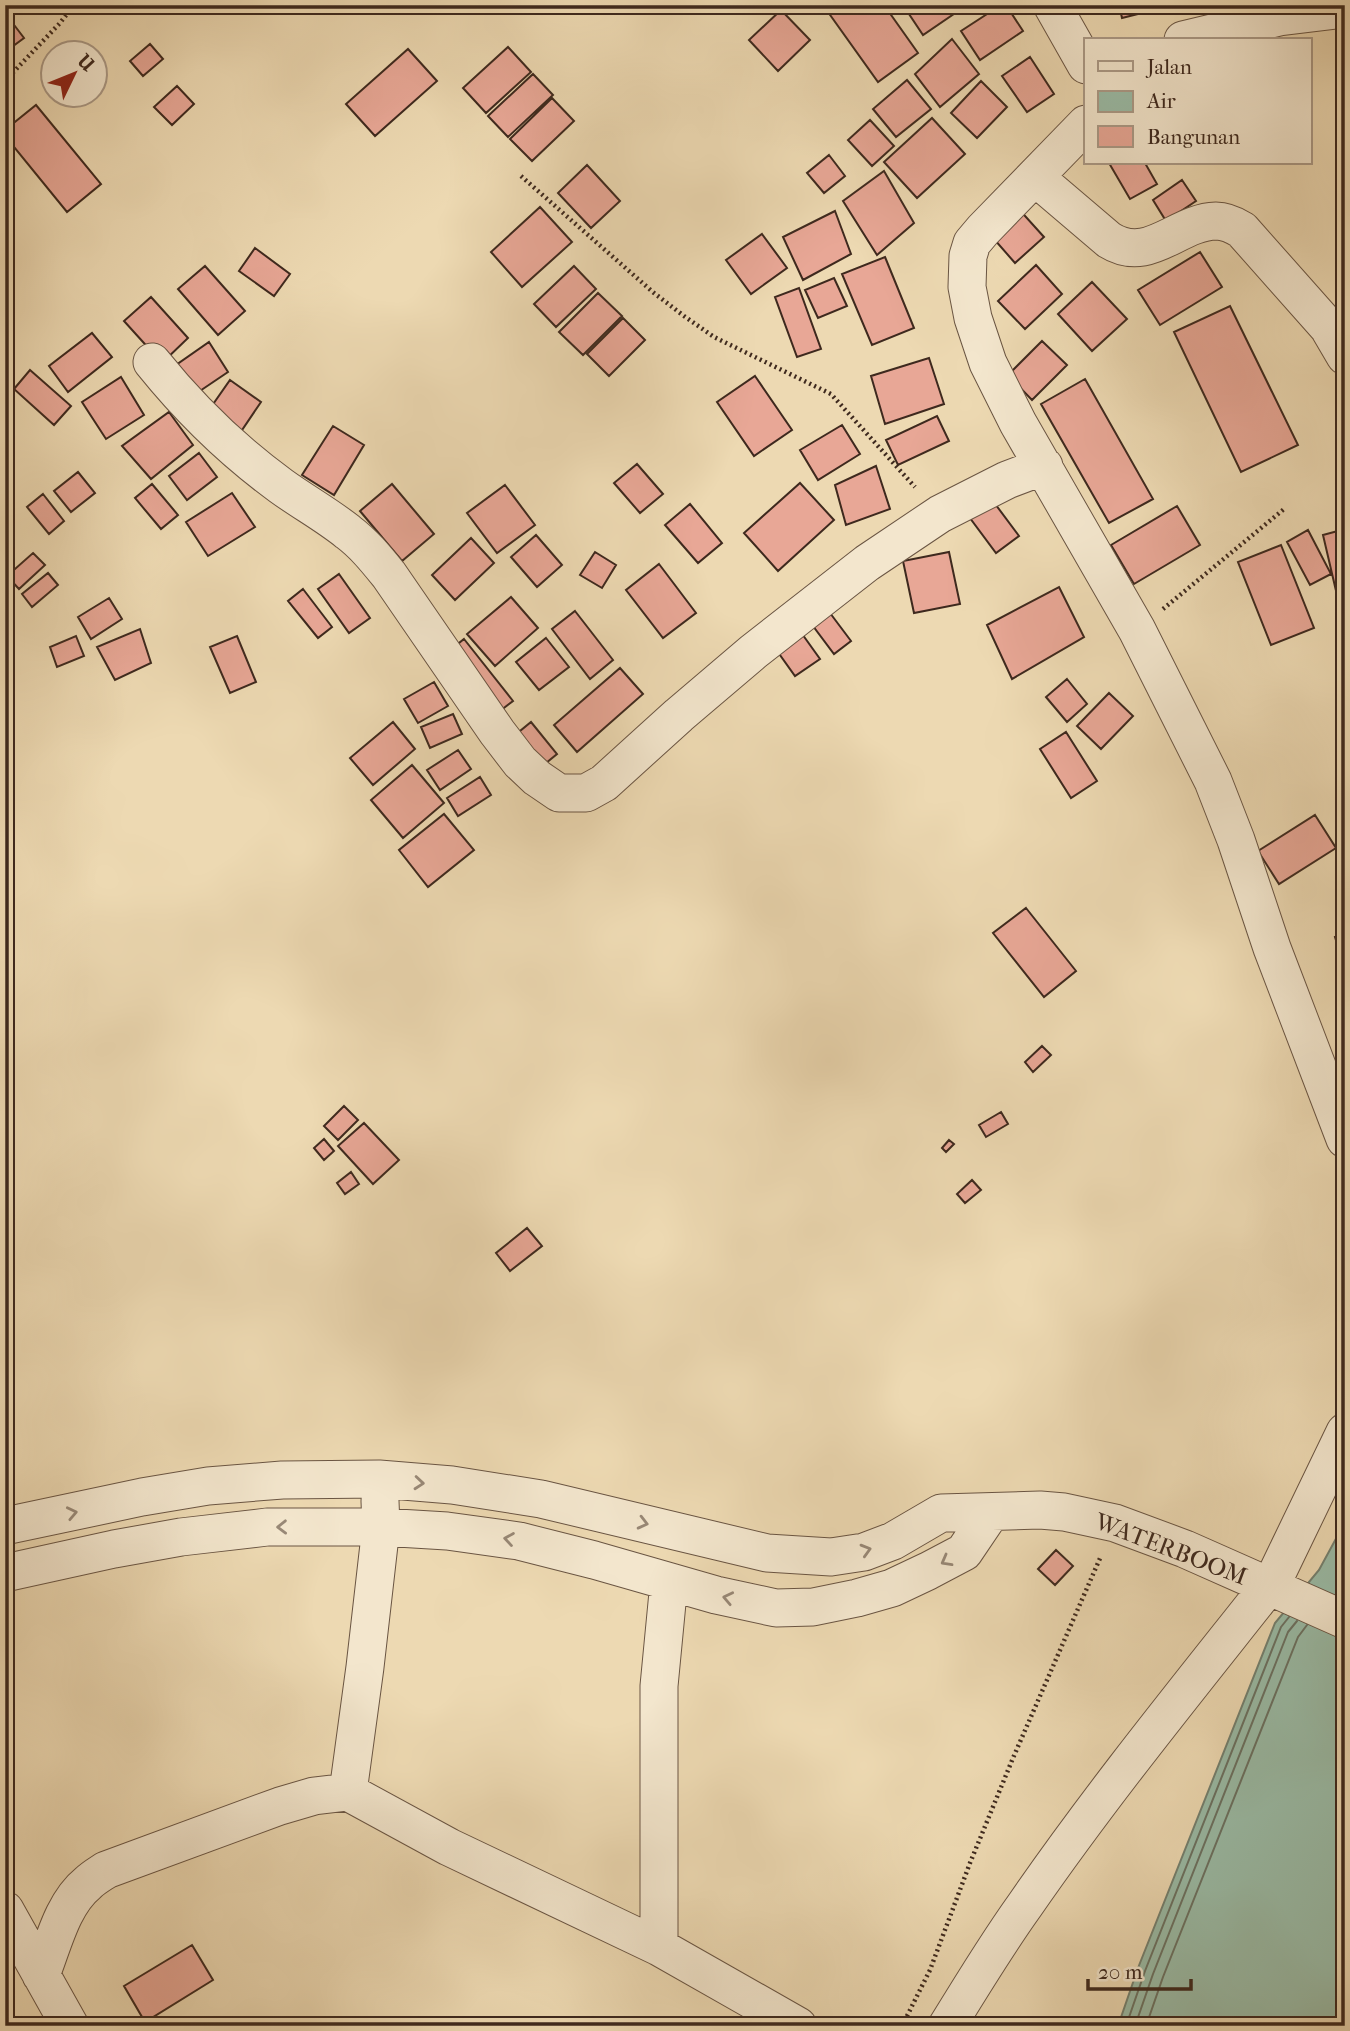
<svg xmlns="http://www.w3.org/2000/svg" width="1350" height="2031" font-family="'IM FELL French Canon',serif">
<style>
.water{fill:#9abba6;stroke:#758170;stroke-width:2}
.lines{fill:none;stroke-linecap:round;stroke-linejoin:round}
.shore{stroke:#6c7262;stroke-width:2}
.building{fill:#e8a796;stroke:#3e291e;stroke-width:2}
.street-casing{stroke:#6a5543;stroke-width:39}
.path{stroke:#3e291e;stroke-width:4.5;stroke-dasharray:2 3.5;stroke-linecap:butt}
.street{stroke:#f3e6cd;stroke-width:37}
.oneway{stroke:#988876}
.labels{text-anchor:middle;stroke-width:6;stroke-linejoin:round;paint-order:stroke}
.street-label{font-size:24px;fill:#3e291e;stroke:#f3e6cd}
</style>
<rect width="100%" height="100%" fill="#edd9b2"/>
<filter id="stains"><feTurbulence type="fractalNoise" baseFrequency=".00286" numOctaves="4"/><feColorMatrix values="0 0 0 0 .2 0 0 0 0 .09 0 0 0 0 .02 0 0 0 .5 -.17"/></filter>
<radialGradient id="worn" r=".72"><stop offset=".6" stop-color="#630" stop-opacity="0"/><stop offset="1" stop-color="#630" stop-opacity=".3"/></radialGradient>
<path class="water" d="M1345,1522V2026H1118L1138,1968L1275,1623L1319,1570Z"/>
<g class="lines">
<path class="shore" d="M1126,2026L1145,1971L1281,1627L1289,1617
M1135,2026L1153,1974L1288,1632L1297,1621
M1146,2026L1163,1977L1298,1637L1307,1625"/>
</g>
<path class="building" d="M812,5H827L817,13Z
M838,5H884L918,53L878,82L828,12Z
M903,5H967L923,35Z
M1001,5H1006L1023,31L980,60L961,31Z
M1119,5H1166V7L1122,18Z
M781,10L810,40L778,71L749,40Z
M5,13L24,38L5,52Z
M952,39L979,74L940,107L915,74Z
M150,44L163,59L143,76L130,61Z
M508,47L531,72L486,113L463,88Z
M408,49L437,81L375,136L346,104Z
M1030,57L1054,94L1027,112L1002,76Z
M533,74L553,95L508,137L488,116Z
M907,80L931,109L896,137L873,109Z
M981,81L1007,107L977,138L951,113Z
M177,86L194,104L172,125L154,107Z
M552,98L574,121L532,161L510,139Z
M36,105L101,184L67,212L5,136V130Z
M932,118L965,154L917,198L884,162Z
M870,120L894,146L872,166L848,140Z
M829,155L845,176L824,193L807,173Z
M1109,163H1145L1157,184L1130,199Z
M587,165L620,201L591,228L558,193Z
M884,171L914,223L877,255L843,201Z
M1182,180L1196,201L1166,221L1153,200Z
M1016,206L1044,237L1015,263L987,231Z
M540,207L572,242L522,287L491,252Z
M835,211L851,254L803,280L783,237Z
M762,234L787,268L751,294L726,260Z
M255,248L290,274L274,296L239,271Z
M1200,252L1222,287L1160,325L1138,290Z
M885,257L914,328L872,345L842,274Z
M1036,265L1062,294L1025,329L998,301Z
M205,266L245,311L218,335L178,289Z
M574,266L596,289L556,327L534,304Z
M834,278L847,306L818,318L805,290Z
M1092,282L1127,319L1092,351L1058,314Z
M799,288L821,349L797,357L775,297Z
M598,293L622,316L583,355L559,332Z
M151,297L188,338L162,363L124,321Z
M1230,306L1298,445L1241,472L1174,332Z
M623,318L645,340L609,376L587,354Z
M92,333L112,357L68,392L49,366Z
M1042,341L1067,365L1032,400L1008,375Z
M209,342L228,372L188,399L166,372Z
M929,358L944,404L885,424L871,376Z
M30,370L71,406L54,425L14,389Z
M755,376L792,430L754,456L717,402Z
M121,377L144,415L106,439L82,402Z
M1085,379L1153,499L1109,523L1041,404Z
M230,380L261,402L240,433L209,410Z
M169,412L193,445L151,479L122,446Z
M937,416L949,441L898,465L886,440Z
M842,425L860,454L818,480L800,450Z
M333,426L364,445L334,495L302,475Z
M199,453L217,477L187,500L169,476Z
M637,464L663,494L640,513L614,483Z
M876,466L890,509L846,525L835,485Z
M78,472L95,493L71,512L54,491Z
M800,483L834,520L778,571L744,533Z
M152,484L178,515L161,529L135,498Z
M392,484L434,534L402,561L360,511Z
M505,485L535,525L497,553L467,513Z
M232,493L255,527L208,556L186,522Z
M987,493L1019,536L996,553L964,510Z
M43,494L64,521L49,534L27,507Z
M690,504L722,543L698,563L665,525Z
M1177,506L1200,545L1134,584L1111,545Z
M1345,529V593L1337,595L1323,535Z
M1308,530L1331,574L1310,585L1287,542Z
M536,535L562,565L537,587L511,557Z
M471,538L494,563L455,600L432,575Z
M1281,545L1314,628L1271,645L1238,562Z
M595,552L616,565L602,588L580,575Z
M949,552L960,604L914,613L903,561Z
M33,553L45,565L19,589L7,576Z
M659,564L696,613L663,638L626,590Z
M48,573L58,585L32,607L22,594Z
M339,574L370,618L349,633L318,589Z
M1059,587L1084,637L1012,679L987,625Z
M303,589L332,627L318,638L288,601Z
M511,597L538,628L495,666L467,634Z
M109,598L122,619L91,639L78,617Z
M824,605L851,641L834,654L807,618Z
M575,611L613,660L590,679L552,629Z
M140,629L151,663L115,680L97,647Z
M800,631L820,659L795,676L775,648Z
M76,636L84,656L57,667L50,647Z
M237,636L256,682L230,693L210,647Z
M546,638L569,667L539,690L516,662Z
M464,639L513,701L496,714L448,652Z
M620,668L643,694L577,752L554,725Z
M1067,679L1087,704L1067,722L1046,697Z
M434,682L448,706L418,723L404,699Z
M1109,693L1133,716L1101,749L1077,726Z
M453,714L462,734L430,748L421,727Z
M393,722L415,749L373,785L350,758Z
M531,722L557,754L540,768L514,736Z
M1066,732L1097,781L1071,798L1040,749Z
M458,750L471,769L440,790L427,770Z
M412,765L444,803L403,838L371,800Z
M480,777L491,795L458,816L447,798Z
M444,814L474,850L428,887L399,850Z
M1315,815L1336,848L1279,884L1258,851Z
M1026,908L1076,971L1044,997L993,933Z
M1345,934V971L1335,937Z
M1042,1046L1051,1055L1033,1072L1025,1062Z
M344,1106L358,1120L338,1140L324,1126Z
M1001,1112L1008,1124L986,1137L979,1125Z
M364,1123L399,1160L373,1184L338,1146Z
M324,1139L334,1151L324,1160L314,1148Z
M949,1140L954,1144L946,1152L942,1148Z
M351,1172L359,1184L345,1194L337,1183Z
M972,1180L981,1190L965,1203L957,1194Z
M527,1228L542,1246L510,1271L496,1253Z
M1056,1550L1073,1566L1055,1585L1038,1569Z
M192,1945L213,1980L145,2022L124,1986Z"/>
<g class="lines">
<defs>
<path id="street" d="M1052,5L1086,65
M1183,40L1279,17L1345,9
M1086,124L983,230L972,243L968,256L967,287L973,318L988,363L1018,423L1137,630L1213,781L1236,840L1272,948L1345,1139
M1035,177L1109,240C1149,265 1177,222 1216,221C1226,221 1234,225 1242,230L1328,327L1345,356
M152,362C189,408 233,451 281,486C303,502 327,515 348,532C364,544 376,559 389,575L497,732L520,762L537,778L559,793H586L604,783L679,715L753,652L867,563L940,514L1007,480L1044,466
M5,1526L142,1497L208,1486L282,1480L379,1479L452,1485L541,1499L767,1553L831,1557L864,1552L893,1541L941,1513L1040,1510L1064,1512L1115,1523L1185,1549L1345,1620
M5,1573L114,1549L181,1537L267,1527H381L447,1531L519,1541L594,1560L716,1595L776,1608L813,1607L857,1598L892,1588L928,1571L964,1552L991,1512
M348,1792L365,1667L381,1527L380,1501
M5,1910L70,2026
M659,1947V1686L669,1582
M41,1975C53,1945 62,1904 88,1883C93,1878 100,1874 106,1870L280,1806L314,1796L348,1792L449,1847L659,1947L798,2026
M947,2026C972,1985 997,1944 1025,1905C1101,1795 1185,1692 1268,1587L1277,1573L1345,1432"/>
</defs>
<use href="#street" class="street-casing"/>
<path class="path" d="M5,81L60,23L74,5
M521,176L654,293L684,316L714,337L831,394L915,487
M1163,609L1284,509
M902,2026L930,1970L970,1863L1013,1758L1101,1556"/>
<use href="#street" class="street"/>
</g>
<defs><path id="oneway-chevron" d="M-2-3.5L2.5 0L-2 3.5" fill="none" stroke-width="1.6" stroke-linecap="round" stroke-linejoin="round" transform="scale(1.75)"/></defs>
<g class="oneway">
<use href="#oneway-chevron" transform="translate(419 1483) rotate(5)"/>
<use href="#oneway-chevron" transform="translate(72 1513) rotate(-12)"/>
<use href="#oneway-chevron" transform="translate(643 1523) rotate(14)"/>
<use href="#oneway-chevron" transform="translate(282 1527) rotate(179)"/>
<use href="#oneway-chevron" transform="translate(509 1539) rotate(-171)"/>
<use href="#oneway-chevron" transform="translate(866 1550) rotate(-16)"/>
<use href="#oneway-chevron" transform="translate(946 1561) rotate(151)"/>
<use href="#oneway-chevron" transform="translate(728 1598) rotate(-168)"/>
</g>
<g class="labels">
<g class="street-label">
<text transform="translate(1171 1549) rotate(21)" y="8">WATERBOOM</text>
</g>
</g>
<rect width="1350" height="2031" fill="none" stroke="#edd9b2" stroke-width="28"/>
<rect x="7" y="7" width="1336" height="2017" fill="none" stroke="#3e291e" stroke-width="3.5"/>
<rect x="14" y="14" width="1322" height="2003" fill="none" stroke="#3e291e" stroke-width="2"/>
<rect x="1084" y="38" width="228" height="126" fill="#f3e6cd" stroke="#ab9a87" stroke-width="2"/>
<rect x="1098" y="61" width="35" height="10" fill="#f3e6cd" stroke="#ab9a87" stroke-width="2"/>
<text x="1147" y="74" font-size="21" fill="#3e291e">Jalan</text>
<rect x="1098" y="91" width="35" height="21" fill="#9abba6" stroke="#ab9a87" stroke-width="2"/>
<text x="1147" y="108" font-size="21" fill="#3e291e">Air</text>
<rect x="1098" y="126" width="35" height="21" fill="#e8a796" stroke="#ab9a87" stroke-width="2"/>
<text x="1147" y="144" font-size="21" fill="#3e291e">Bangunan</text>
<g transform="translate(74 74) rotate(47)"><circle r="33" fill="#f3e6cd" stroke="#ab9a87" stroke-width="2"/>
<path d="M0-5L12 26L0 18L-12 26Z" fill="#8f2418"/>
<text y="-10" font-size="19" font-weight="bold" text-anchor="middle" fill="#3e291e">U</text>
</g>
<path d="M1088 1979v10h103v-10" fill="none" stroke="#3e291e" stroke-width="3.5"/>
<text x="1098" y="1979" font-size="21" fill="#3e291e" stroke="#f3e6cd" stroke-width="5" paint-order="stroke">20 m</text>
<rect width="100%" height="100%" filter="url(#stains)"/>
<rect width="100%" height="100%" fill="url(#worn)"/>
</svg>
